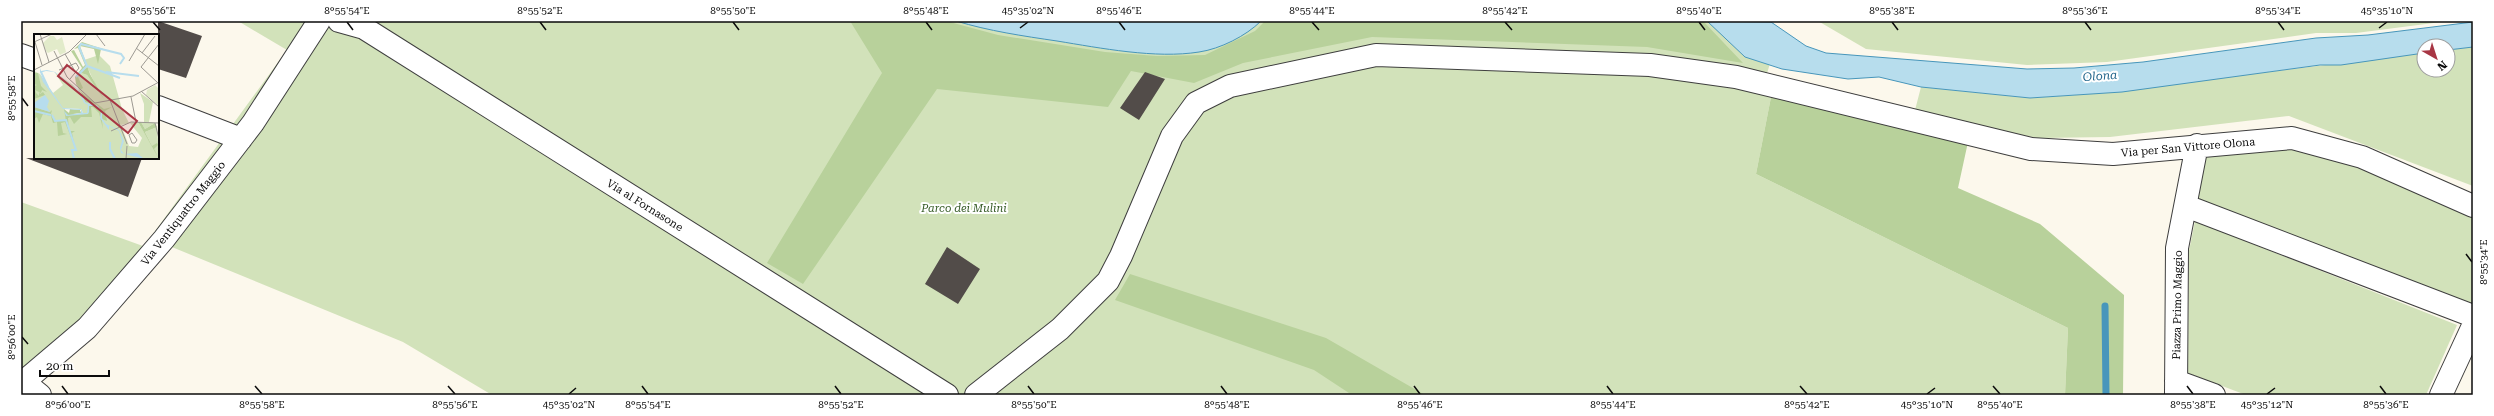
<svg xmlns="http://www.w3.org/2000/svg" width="2494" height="416" font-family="'Roboto Serif',serif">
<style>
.green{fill:#d2e2ba}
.forest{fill:#b8d19b}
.water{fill:#b7dded;stroke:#4796bb}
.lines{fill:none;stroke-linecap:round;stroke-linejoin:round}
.stream{stroke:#4796bb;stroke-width:7}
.building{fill:#524c49}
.minor-casing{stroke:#3e3e3e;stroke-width:24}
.minor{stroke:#fff;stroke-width:22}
.ticks{fill:none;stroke:#0b0b0b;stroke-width:1.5}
.labels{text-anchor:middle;stroke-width:4;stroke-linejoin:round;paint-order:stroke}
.street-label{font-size:11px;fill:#0b0b0b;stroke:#fff}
.park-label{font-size:11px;font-style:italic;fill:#345a24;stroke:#fff}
.water-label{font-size:12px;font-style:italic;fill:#25678c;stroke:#fff}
.inset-river{fill:none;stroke:#b7dded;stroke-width:2}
.inset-road{fill:none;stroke:#9c9992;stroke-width:1}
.view{fill:#a83644;fill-opacity:0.15;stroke:#a83644;stroke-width:2}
.inset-edge{fill:none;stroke:#0b0b0b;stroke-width:2}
.neatline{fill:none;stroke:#0b0b0b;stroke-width:1.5}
.ticks-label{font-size:10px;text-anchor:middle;fill:#0b0b0b}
</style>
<rect width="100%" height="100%" fill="#fcf8ec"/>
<path class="green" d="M238,21H1764L1778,37L1762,90L1772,92L1756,174L2068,328L2065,395H492L403,342L150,238L287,50Z
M1818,21H2449L2356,33H2316L2107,62L2027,65L1866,49Z
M2473,47V186L2289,116L2110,137L2038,138L1914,114L1921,87L2030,98L2076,95L2424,53V70H2448V50Z
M2288,149L2356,164L2473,218L2472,307L2196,203L2203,154Z
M21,202L154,250L21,384Z
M2195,221L2457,325L2426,395H2246L2188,373L2189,251Z"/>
<path class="forest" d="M850,21H946L998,35L1105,52L1157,56L1205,55L1255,31L1265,21H1703L1743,63L1647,47L1372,37L1243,63L1194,83L1131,71L1108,107L937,89L803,284L767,263L882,73Z
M1772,92L1968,142L1958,188L2040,224L2124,295L2123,395H2065L2068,328L1756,174Z
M1130,274L1326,338L1425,395H1352L1314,370L1115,300Z"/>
<path class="water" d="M956,21H1261C1246,36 1220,49 1199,52C1156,59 1100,48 1057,41C1023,36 989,31 956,21Z
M1707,21L1771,22L1806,46L1826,53L2027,69L2074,68L2143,62L2316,38L2368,35L2473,22V47L2448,50V46H2424V53L2341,65H2320L2122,92L2030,98L1921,87L1879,77L1848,79L1782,69L1745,57Z"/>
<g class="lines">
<path class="stream" d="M2105,306L2106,395"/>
</g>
<path class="building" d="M158,21L202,36L186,78L158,69Z
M1145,72L1165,79L1139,120L1120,108Z
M26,158H142L128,197Z
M947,247L980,269L958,304L925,284Z"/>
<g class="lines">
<defs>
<path id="minor" d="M339,21L364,28L947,395
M21,55L35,60
M158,107L241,139
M2186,206L2473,316
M2176,381L2214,395
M24,382L40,395
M21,384L87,328L164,239L253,123L319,21
M976,395L1060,329L1108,281L1121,256L1172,136L1196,103L1230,86L1376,55L1650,65L1736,77L2031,149L2113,154L2292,138L2362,157L2473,206
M2176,395L2177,248L2197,145
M2441,395L2473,326"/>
</defs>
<use href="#minor" class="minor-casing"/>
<use href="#minor" class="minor"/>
</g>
<path class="ticks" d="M153,22L160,30M347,22L353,30M540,22L546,30M733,22L739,30M926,22L932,30M1119,22L1125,30M1312,22L1319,30M1505,22L1512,30M1699,22L1705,30M1892,22L1898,30M2085,22L2091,30M2278,22L2284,30M1020,28L1028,22M2379,28L2387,22M22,98L28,106M2466,254L2472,262M22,337L28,344M62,386L68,394M255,386L262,394M448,386L455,394M642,386L648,394M835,386L841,394M1028,386L1034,394M1221,386L1227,394M1414,386L1420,394M1607,386L1613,394M1800,386L1807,394M1993,386L2000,394M2187,386L2193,394M2380,386L2386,394M569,394L576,388M1927,394L1935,388M2267,394L2275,388"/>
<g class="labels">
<g class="street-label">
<text transform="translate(2188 147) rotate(-5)" y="4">Via per San Vittore Olona</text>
<text transform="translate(645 205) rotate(32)" y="4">Via al Fornasone</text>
<text transform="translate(183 213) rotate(-52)" y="4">Via Ventiquattro Maggio</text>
<text transform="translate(2177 305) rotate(-89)" y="4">Piazza Primo Maggio</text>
</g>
<g class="park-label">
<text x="964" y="212">Parco dei Mulini</text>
</g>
<g class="water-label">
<text transform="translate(2100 76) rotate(-4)" y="4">Olona</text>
</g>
</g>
<g transform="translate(34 34)">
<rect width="125" height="125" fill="#fcf8ec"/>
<path d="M65,21L76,32L88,75L95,89L104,88L118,112L111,98L123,93L125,125H0V37L6,40L19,59L29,51L21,39L39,51L45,59L43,43L47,39L53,41L63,54L50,26ZM30,74L47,75L49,79L33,82ZM96,89L108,104L104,113L95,112L87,91ZM106,59L119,68L115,88L121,89L111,95L107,88H110V70Z" fill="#d2e2ba" fill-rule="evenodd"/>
<path d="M48,8L72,16L67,15L64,30L60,15L46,12L56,40L70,65L53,41L47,39L44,43L49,54L46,56L42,50L41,43L48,34L37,17L40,16L49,33L51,31L44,14L40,15ZM0,39H4L7,52L13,58L8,56L7,59L1,56L2,59L5,62V58L6,60L9,58L15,67L11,61L0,65V52L3,51L0,50ZM47,58L70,75L78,73L71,77L73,87L68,85V77L63,71L51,68ZM60,71L67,78L69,95L65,79L59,73H57L58,83H47L40,90L36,83L34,84L35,97H41L38,99L41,114L31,88L27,89L29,99L33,100L24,102L23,88L19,89L17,82L9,80L5,89L3,83L0,85V73L16,78L18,76L17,80L22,87H32L30,75L35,79L36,75L46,76L47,79L39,80H54L55,72ZM104,88H107L111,95L121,89L123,93L111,98L118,112L123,109L124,111L120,115L125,125Z" fill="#b8d19b"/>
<path d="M16,2H20L23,6L28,3L32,18L26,21L23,15L14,19L12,17L9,9ZM121,51L125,55V72L112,61L113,56Z" fill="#e2ebca"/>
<path d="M6,34L7,37L13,36L21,38L44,55L52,69L64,72L68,79V84L72,90L85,96L90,107L87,116L90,120L103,119L110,125L87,119L86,114L88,107L85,97L75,92V96L66,84L67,78L62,72H55V78L54,80L32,82L30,77L34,81L47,79V76L29,75L9,48L6,40L29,74L47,75L49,79H53L54,71L50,69L44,56L37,50L20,38L12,37L6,39ZM11,61L15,67L13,73L16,78L0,73V69Z" fill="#b7dded"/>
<path class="inset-river" d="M53,32L45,13L47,10L87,20L90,24L86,30M7,38L14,53M72,38L105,42M42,43L53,32L86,44M0,77L17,81M18,81L21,87L32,86L42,116H38L40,125M76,108V115L81,125"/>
<path class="inset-road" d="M6,0L15,28M62,0L71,12M0,8L18,0M1,8L8,31M102,14L125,32M20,17L33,43L61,69L99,62L125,48M108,19L121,2M31,20L42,39M95,27L111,0M0,36L35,18L53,0M25,36L42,29L45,34L36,45M124,49L107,33L125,10M107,57L125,73M97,63L102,88M76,66L93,110M121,89L125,105M77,97L97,88L125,89M98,99L103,106L101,109H98L95,101ZM92,125L93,112"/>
<path class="view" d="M33,31L103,87L94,99L24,42Z"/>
<rect width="125" height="125" class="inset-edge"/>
</g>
<rect width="2494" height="416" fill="none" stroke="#ffffff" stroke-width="44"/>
<g transform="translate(2436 58) rotate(141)"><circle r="19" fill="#ffffff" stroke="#9d9d9d"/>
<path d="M0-3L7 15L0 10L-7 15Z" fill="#a83644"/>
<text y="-6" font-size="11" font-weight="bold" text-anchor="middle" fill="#0b0b0b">N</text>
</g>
<path d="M40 370v6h69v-6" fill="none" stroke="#0b0b0b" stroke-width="2"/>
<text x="46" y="370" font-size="12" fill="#0b0b0b" stroke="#ffffff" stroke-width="3" paint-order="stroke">20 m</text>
<rect x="22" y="22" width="2450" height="372" class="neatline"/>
<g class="ticks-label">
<text x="153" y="14">8°55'56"E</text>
<text x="347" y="14">8°55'54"E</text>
<text x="540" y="14">8°55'52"E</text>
<text x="733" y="14">8°55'50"E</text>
<text x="926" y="14">8°55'48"E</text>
<text x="1028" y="14">45°35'02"N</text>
<text x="1119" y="14">8°55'46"E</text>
<text x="1312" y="14">8°55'44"E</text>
<text x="1505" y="14">8°55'42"E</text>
<text x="1699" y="14">8°55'40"E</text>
<text x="1892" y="14">8°55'38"E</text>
<text x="2085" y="14">8°55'36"E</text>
<text x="2278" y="14">8°55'34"E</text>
<text x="2387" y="14">45°35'10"N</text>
<text transform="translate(11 98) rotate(-90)" y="4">8°55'58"E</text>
<text transform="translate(2483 262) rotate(-90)" y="4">8°55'34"E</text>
<text transform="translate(11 337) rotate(-90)" y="4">8°56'00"E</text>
<text x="68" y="408">8°56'00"E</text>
<text x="262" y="408">8°55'58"E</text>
<text x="455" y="408">8°55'56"E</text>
<text x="569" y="408">45°35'02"N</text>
<text x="648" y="408">8°55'54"E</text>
<text x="841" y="408">8°55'52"E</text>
<text x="1034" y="408">8°55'50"E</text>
<text x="1227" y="408">8°55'48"E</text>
<text x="1420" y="408">8°55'46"E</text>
<text x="1613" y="408">8°55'44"E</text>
<text x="1807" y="408">8°55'42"E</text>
<text x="1927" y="408">45°35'10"N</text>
<text x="2000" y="408">8°55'40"E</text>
<text x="2193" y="408">8°55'38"E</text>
<text x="2267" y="408">45°35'12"N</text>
<text x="2386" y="408">8°55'36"E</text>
</g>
</svg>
